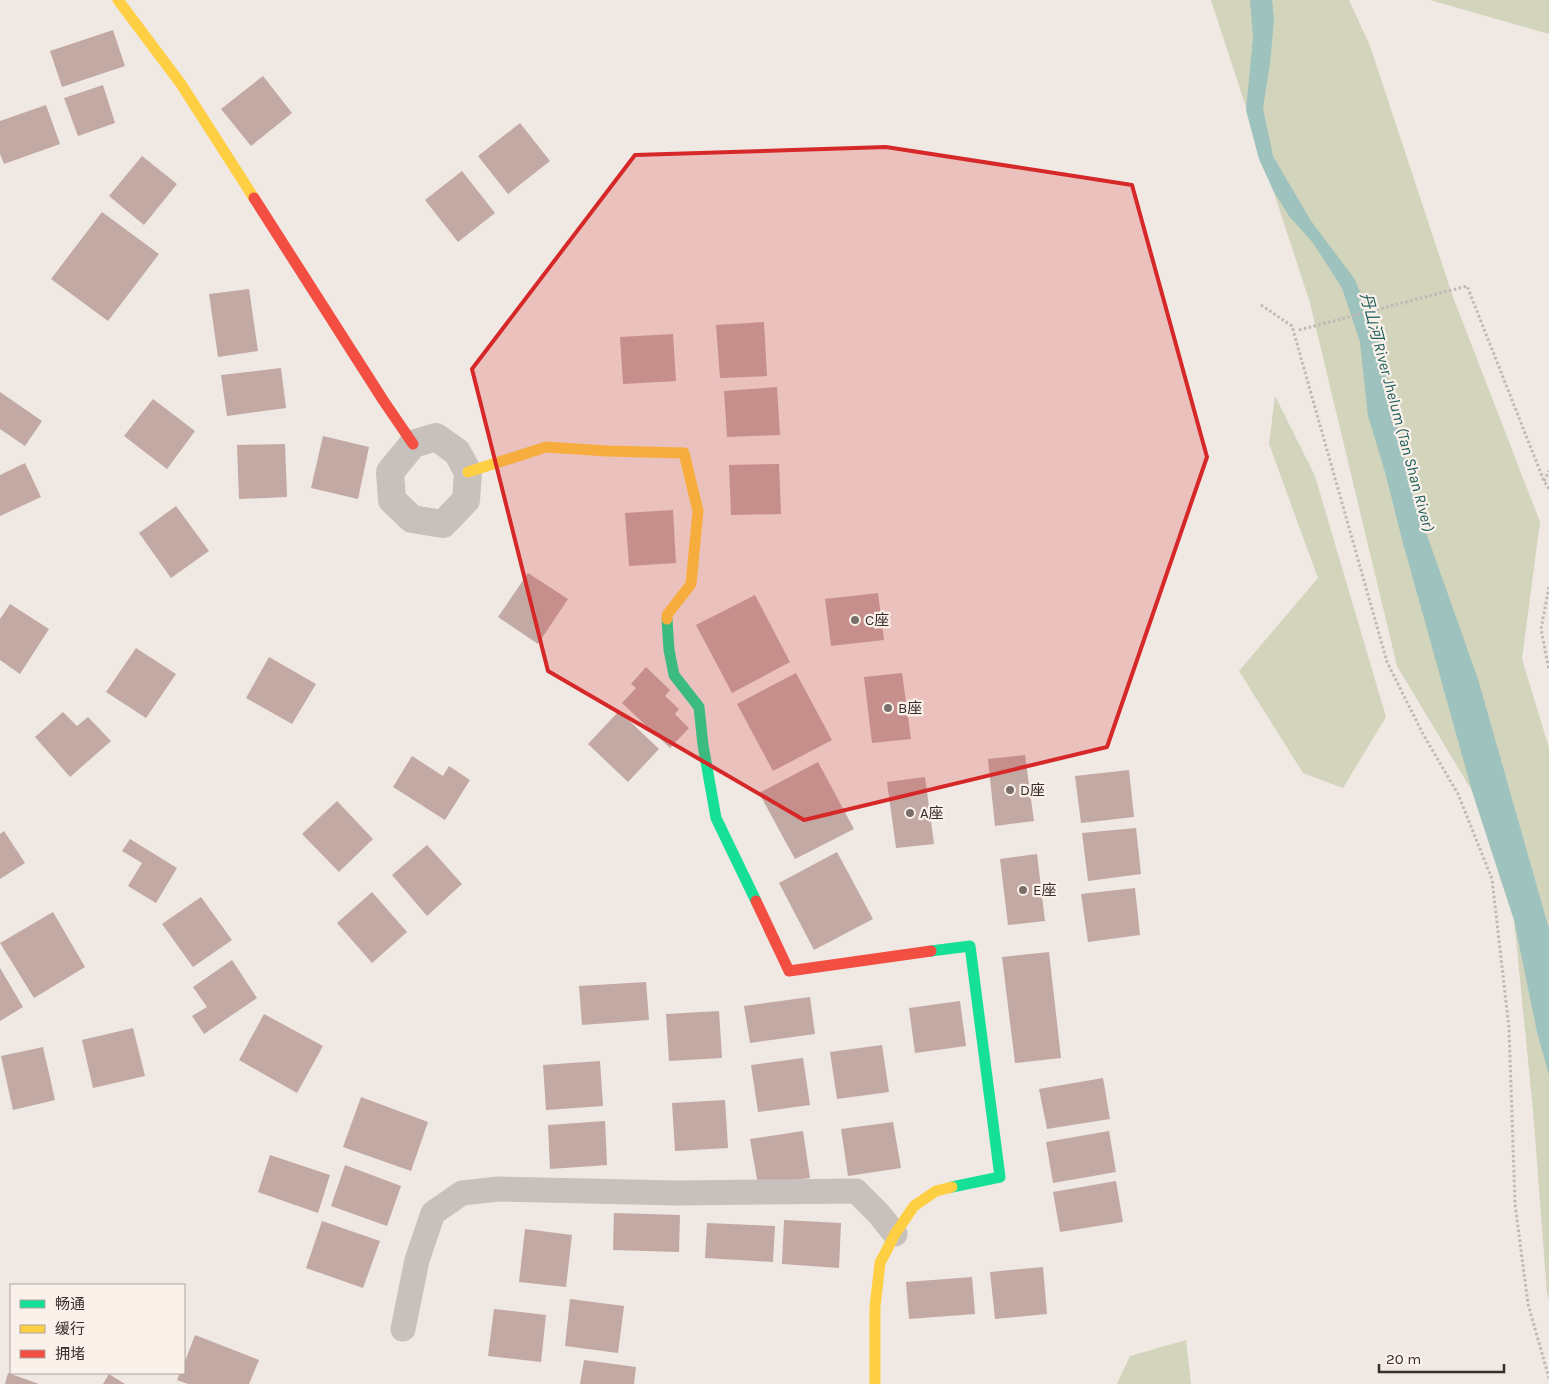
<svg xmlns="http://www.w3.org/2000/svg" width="1549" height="1384" font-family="Karla,'Noto Sans SC',sans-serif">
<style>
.green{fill:#d3d4bc}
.water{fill:#9ec2bd}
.building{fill:#c3a9a4}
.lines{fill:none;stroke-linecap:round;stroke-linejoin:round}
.path{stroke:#c1b8b4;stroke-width:3;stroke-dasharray:2.5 2.5;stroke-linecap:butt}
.lane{stroke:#c8c0bc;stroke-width:25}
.street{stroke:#c8c0bc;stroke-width:28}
.fast{stroke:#16e098;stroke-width:11}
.slow{stroke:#ffcf43;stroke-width:11}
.jam{stroke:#f24e42;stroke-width:11}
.marked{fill:#d62828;fill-opacity:0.2;stroke:#d62828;stroke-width:4;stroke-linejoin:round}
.poi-dot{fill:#796e6a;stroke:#fbf1eb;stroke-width:2}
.labels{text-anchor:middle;stroke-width:4.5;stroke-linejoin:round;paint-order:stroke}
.poi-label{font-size:15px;fill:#392c29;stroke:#fbf1eb;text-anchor:start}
.water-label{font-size:16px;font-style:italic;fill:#1c5d59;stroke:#fbf1eb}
</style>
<rect width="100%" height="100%" fill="#efe8e3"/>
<path class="green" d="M1211,0H1349L1370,46L1453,297L1540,522L1522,659L1549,748V1299L1547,1293L1533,1110L1514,920L1472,791L1397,666L1310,303Z
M1430,0H1549V34Z
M1275,396L1315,476L1386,717L1343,788L1303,773L1239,671L1318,578L1269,444Z
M1186,1340L1191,1384H1117L1130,1356Z"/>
<path class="water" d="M1250,0H1272L1274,19L1270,64L1263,108L1273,156L1311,221L1354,278L1376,328L1412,493L1478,679L1549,929V1075L1537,1032L1514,920L1472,791L1403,543L1385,472L1368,416L1360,342L1342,288L1313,243L1289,216L1273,190L1259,159L1246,110L1253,38Z"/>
<path class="building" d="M113,30L125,66L62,87L50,51Z
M263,76L292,113L251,146L221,109Z
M103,85L115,123L78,136L64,98Z
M46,105L60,144L4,164L0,154V121Z
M520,123L550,161L508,194L478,156Z
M142,156L177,184L144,225L109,196Z
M462,171L495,213L458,242L425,200Z
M102,212L159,254L108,321L51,279Z
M249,289L258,351L218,357L209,294Z
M764,322L767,376L720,378L716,325Z
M673,334L676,381L623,384L620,337Z
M281,368L286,408L227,416L221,375Z
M777,387L780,435L727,437L724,391Z
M0,392L42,421L25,446L0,429Z
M153,399L195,431L167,469L124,436Z
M323,436L369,447L358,499L311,488Z
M285,444L287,497L239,499L237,445Z
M25,463L41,497L0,516V475Z
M779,464L781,514L731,515L729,465Z
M176,506L209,551L171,578L139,533Z
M673,510L676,563L629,566L625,513Z
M528,573L568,599L538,644L498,617Z
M878,593L884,640L831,646L825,599Z
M755,595L790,662L732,693L696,625Z
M10,604L49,629L20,674L0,660V619Z
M136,648L176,674L146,718L106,692Z
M269,657L316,684L292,724L246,698Z
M646,667L670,690L665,696L679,709L675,714L689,728L670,748L622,703L636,688L631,684Z
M796,673L832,740L773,771L737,704Z
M902,673L911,739L872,743L864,677Z
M619,711L659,749L628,782L588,744Z
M63,712L77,726L88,717L111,741L70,777L35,737Z
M1025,755L1034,821L995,826L988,759Z
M412,756L443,776L449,766L470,780L445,820L393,787Z
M818,762L854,829L795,859L759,793Z
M1129,770L1134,817L1081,823L1075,776Z
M925,777L934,844L896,848L887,782Z
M337,801L373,839L339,872L302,834Z
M1136,828L1141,874L1088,881L1082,833Z
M4,831L25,863L0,879V834Z
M130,839L177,868L156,903L128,886L142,863L122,851Z
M427,845L462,884L427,916L392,875Z
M837,852L873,919L814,950L779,883Z
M1037,854L1045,921L1008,925L1000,859Z
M1135,888L1140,935L1088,942L1081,894Z
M372,892L407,932L372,963L337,923Z
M201,897L232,940L193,967L162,924Z
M53,912L85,967L34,998L0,943Z
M1049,952L1061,1058L1015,1063L1002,957Z
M232,960L257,998L204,1034L192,1016L207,1007L193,987Z
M0,968L23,1007L0,1021Z
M646,982L649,1020L582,1025L579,986Z
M810,997L815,1034L750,1043L744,1006Z
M960,1001L966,1046L915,1053L909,1008Z
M719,1011L722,1058L669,1061L666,1014Z
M264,1014L323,1046L297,1093L239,1060Z
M133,1028L145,1076L93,1088L82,1040Z
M882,1045L889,1092L837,1099L830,1052Z
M43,1047L55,1100L13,1110L1,1056Z
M803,1058L810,1105L758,1112L751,1065Z
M600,1061L603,1106L546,1110L543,1065Z
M1103,1078L1110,1119L1047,1129L1039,1089Z
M361,1097L428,1122L411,1171L343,1147Z
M725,1100L728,1148L675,1151L672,1103Z
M605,1121L607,1165L550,1169L548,1125Z
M893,1122L901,1168L848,1176L841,1129Z
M803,1131L810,1178L758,1185L750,1139Z
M1109,1131L1116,1172L1053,1183L1046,1142Z
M270,1155L330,1175L318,1213L258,1192Z
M345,1165L401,1186L387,1226L331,1206Z
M1116,1181L1123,1222L1060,1232L1053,1192Z
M614,1213L680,1215L679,1252L613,1250Z
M784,1220L841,1223L839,1268L782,1264Z
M322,1221L380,1241L363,1288L306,1268Z
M707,1223L775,1226L773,1262L705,1258Z
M525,1229L572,1235L566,1287L519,1282Z
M1043,1267L1047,1314L995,1319L990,1272Z
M972,1277L975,1314L909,1319L906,1282Z
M570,1299L624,1306L618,1353L565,1346Z
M494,1309L546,1315L541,1362L488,1356Z
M195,1335L259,1360L249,1384H188L177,1380L180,1373H184V1364Z
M584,1360L636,1367L634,1384H580Z
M8,1373L39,1384H5Z
M109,1374L125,1384H103Z"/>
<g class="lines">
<path class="path" d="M1261,305L1292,326L1387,662L1423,734L1458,794L1492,879L1509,1028L1515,1204L1528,1304L1549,1378
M1299,330L1467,286L1544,481L1549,489
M1544,481L1549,471
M1549,587L1541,629L1549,670"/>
<path class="lane" d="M403,1329L417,1260L433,1213L462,1193L499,1189L676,1193L856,1191L879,1214L895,1234"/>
<path class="street" d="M436,437L457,452L468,472L466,500L443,524L412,519L392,500L390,472L413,444Z"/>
<path class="fast" d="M667,619L669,650L674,675L699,707L703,745L716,818L756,901
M931,951L970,946L1000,1177L952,1187"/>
<path class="slow" d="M118,0L181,84L254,198
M468,472L546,447L607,451L684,453L698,511L691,584L667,615V619
M875,1384V1307L880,1263L895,1234L914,1206L936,1191L952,1187"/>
<path class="jam" d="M254,198L383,400L413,444
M756,901L789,971L931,951"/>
</g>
<path class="marked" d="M886,147L1132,185L1207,457L1107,747L804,820L548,671L472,369L635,155Z"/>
<g class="poi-dot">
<circle cx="855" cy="620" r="5"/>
<circle cx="888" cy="708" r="5"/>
<circle cx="1010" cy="790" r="5"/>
<circle cx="910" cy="813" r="5"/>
<circle cx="1023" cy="890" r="5"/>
</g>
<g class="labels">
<g class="poi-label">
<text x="865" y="625">C座</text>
<text x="898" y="713">B座</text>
<text x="1020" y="795">D座</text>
<text x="920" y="818">A座</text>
<text x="1033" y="895">E座</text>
</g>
<g class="water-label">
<text transform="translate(1398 412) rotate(75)" y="6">丹山河 River Jhelum (Tan Shan River)</text>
</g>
</g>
<rect x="10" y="1284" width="175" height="90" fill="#fbf1eb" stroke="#ada29d"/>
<rect x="20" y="1300" width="25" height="8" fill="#16e098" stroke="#ada29d"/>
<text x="55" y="1309" font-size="15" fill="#392c29">畅通</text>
<rect x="20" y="1325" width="25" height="8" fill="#ffcf43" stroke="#ada29d"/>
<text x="55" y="1334" font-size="15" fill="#392c29">缓行</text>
<rect x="20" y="1350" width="25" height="8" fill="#f24e42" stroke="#ada29d"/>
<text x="55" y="1359" font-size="15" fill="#392c29">拥堵</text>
<path d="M1379 1364v8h125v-8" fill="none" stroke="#392c29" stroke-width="2.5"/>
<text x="1386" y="1364" font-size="15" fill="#392c29" stroke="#fbf1eb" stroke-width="4" paint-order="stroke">20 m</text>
</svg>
